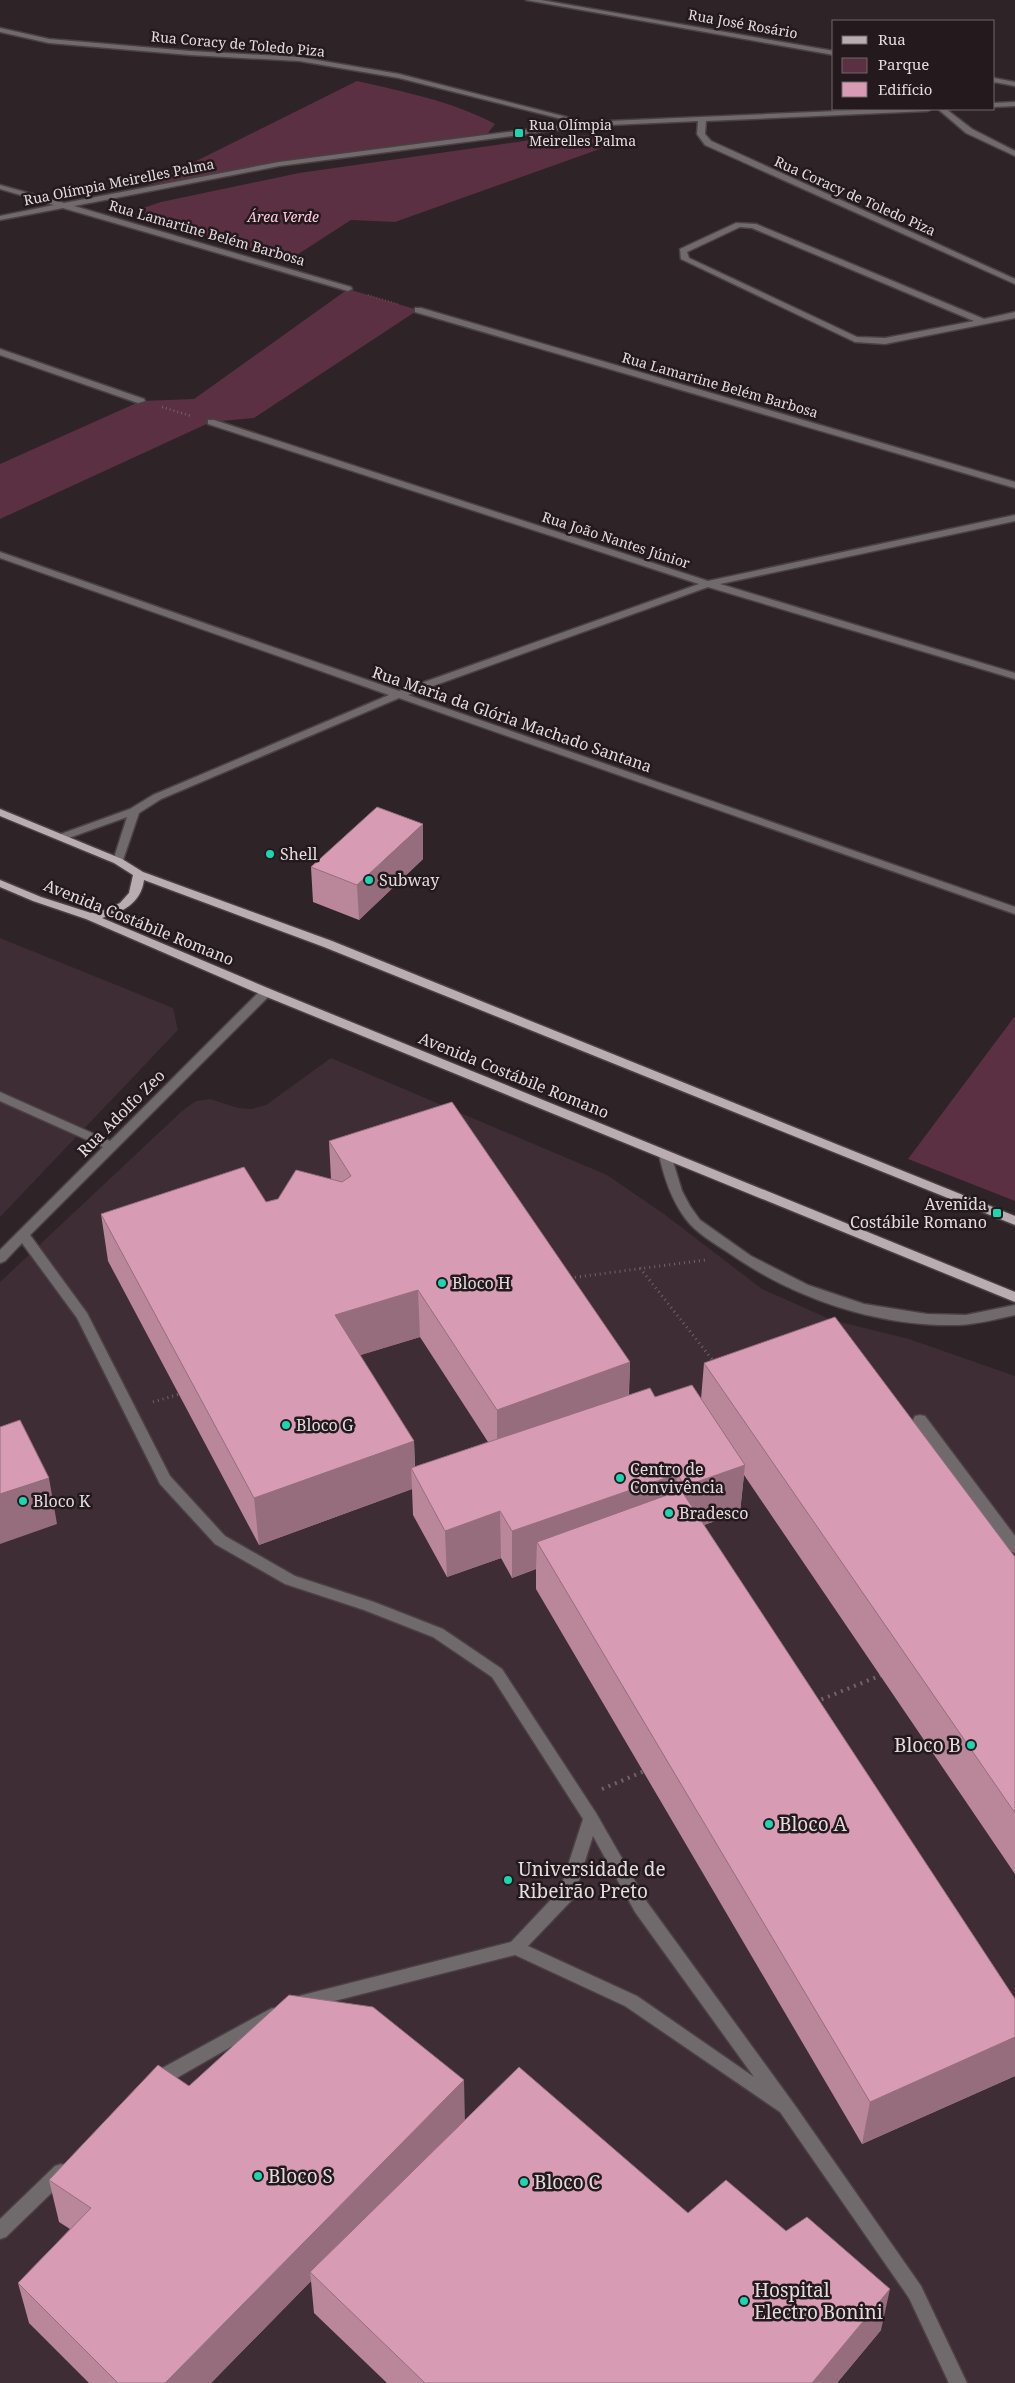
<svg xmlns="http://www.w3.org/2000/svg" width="1015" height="2383" font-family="'Noto Serif',serif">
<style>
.built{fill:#3e2d34}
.green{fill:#5b3042}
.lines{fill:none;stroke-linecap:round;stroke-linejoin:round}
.minor-casing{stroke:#4b4044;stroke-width:3}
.major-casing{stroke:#4b4044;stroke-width:3}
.path-far3{stroke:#6e6468;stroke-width:2;stroke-dasharray:0.5 2.5;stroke-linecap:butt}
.path-far2{stroke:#6e6468;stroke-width:2.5;stroke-dasharray:1 3;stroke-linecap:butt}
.path-far1{stroke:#6e6468;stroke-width:3;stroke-dasharray:1 4;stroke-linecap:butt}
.path{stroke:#6e6468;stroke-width:4;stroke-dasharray:2 5;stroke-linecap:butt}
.minor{fill:#706a6c;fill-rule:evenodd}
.major{fill:#baadb2;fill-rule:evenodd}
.wall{fill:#b9869a;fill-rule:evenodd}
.shaded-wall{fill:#966d7d}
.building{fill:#d79cb3;stroke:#966d7d}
.poi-dot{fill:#1cd5b1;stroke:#241a1e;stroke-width:2}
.labels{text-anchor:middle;stroke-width:5;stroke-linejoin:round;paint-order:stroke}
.far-street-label{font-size:14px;fill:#e3dbde;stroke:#241a1e}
.far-poi-label{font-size:14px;fill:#e3dbde;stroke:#241a1e;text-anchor:start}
.far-park-label{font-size:14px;font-style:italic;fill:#ffcbde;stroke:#241a1e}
.street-label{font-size:16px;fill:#e3dbde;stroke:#241a1e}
.poi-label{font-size:16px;fill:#e3dbde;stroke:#241a1e;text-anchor:start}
.near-poi-label{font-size:19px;fill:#e3dbde;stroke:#241a1e;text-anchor:start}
</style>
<rect width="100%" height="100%" fill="#2e2327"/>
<path class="built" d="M0,938L173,1008L178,1030L0,1217Z
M331,1058L607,1175L664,1214L762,1289L832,1320L909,1339L1015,1376V2383H0V1282L182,1111L196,1101L210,1099L238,1108L251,1109L266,1105Z"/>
<path class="green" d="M357,81C405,92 452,101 495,124L485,137L279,164L148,185Z
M591,135L611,145L395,222L351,220L289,260L147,218L143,208L161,202L299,173L552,137Z
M348,289L418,310L254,418L211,422L0,519V464L141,401L194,399Z
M1015,1016V1201L908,1159Z"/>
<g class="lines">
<defs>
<path id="minor" d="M526,0H541L834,51V55Z
M0,28L49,39L190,51L299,57L399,74L586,122L884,109H932L928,111L706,121L705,134L711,141L1015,279V284L705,145L697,134L698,121L589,126L279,166L74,206L351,287L352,289L348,291L63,208L0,220V216L54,205L0,189V185L64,203L279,162L578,123L399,78L299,61L190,55L49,43L0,32Z
M994,78L1015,82V86L994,82Z
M1015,102V106L994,107V103Z
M938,109H946L972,129L1015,151V156L966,133Z
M736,223L756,224L984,319L1015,312V318L885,344L855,342L681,259L680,249ZM740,227L752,228L974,321L885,338L857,337L689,258L687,252Z
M415,308H421L1015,482V488L415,312Z
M0,349L144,399L145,401L138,403L0,355Z
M208,420H214L708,581L1015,515V521L720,584L1015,673V679L708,587L408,695L1015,907V914L399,698L161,799L139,813L122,863L118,864L113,861L127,817L66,839H58L57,837L58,835L130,809L153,795L389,695L0,558V552L399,691L699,584L208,424Z
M266,988L270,989L272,992L270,995L30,1235L87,1313L170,1476L225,1536L295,1576L374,1602L443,1629L502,1669L596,1813L647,1902L794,2104L921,2286L967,2383H949L909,2298L780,2112L625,2006L515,1955L299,2010L293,2008L291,2003L293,1998L299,1996L511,1942L560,1890L583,1819L492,1677L433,1637L364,1610L285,1584L215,1544L160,1484L77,1318L22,1243L5,1261L0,1263V1250L103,1147L0,1101V1092L110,1141L262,989ZM593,1836L635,1912L754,2077L637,1996L528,1946L573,1899Z
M665,1151L671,1155L682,1191L690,1206L700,1220L751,1256L808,1285L864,1304L927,1314L966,1315L1015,1305V1315C997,1319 978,1324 959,1325C878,1327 795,1299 729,1253C714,1243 696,1233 685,1218C671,1199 664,1177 659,1155Z
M920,1415L925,1416L1015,1536V1553L1010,1551L915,1424L913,1420L915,1416Z
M272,2008L278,2010L280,2015L278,2020L161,2087L155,2090L149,2087L147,2082L155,2072Z
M61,2164L67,2166L70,2172L67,2178L6,2237L0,2239V2219L55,2166Z"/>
<path id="major" d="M0,809L122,859L143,872L332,941L1015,1216V1225L324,947L144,880C141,903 123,912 102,918L270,989L1015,1292V1302L262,995L86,919L33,901L0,887V880L41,897L91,913L105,910L120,903L129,893L133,875L114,863L0,816Z"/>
</defs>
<use href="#minor" class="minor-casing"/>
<use href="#major" class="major-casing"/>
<path class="path-far3" d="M368,295L398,304"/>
<path class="path-far2" d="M162,407L191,416"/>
<path class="path-far1" d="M640,1268L715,1363
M570,1278L705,1260
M153,1402L183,1393"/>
<path class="path" d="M815,1702L884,1674
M602,1789L647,1770"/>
<use href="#minor" class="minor"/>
<use href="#major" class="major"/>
</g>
<path class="wall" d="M423,859L359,920L313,902L311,867Z
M329,1141L630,1362L629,1395L701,1399L704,1363L1015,1557V1874L744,1475L740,1512L704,1525L1015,1999V2076L862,2144L536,1589V1569L512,1578L501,1558L447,1577L413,1515L412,1489L259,1545L108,1261L101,1214L266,1202L278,1199L331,1179ZM420,1337L488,1442L415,1467L414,1441L360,1355Z
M189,2086L465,2120L688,2213L881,2330L837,2383H387L314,2313L311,2281L211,2383H89L29,2323L18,2283L70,2229L59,2222L49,2180Z"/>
<path class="shaded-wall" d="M423,824V859L359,920L357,885Z
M418,1290L420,1337L338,1362L335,1315Z
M630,1362L628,1409L497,1458V1410Z
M414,1441L415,1475L411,1468L412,1489L259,1545L254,1498Z
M745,1465L740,1512L682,1533L685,1486Z
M677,1474L674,1520L537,1542L536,1569L512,1578V1531Z
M49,1478L57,1524L0,1544V1494Z
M500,1511L501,1558L447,1577L445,1531Z
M1015,2037V2076L862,2144L870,2102Z
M464,2080L465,2123L310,2272L311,2281L211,2383H165Z
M890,2289L881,2330L837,2383H812Z"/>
<path class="building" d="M377,807L423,824L357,885L311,867Z
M452,1102L630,1362L497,1410L418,1290L335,1315L414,1441L254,1498L101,1214L244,1167L266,1202L278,1199L296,1170L342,1182L351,1176L329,1141Z
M835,1317L1015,1557V1813L704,1363Z
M692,1385L745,1465L685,1486L677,1474L512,1531L500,1511L445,1531L411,1468L650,1388L655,1397Z
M20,1420L49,1478L0,1494V1427Z
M681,1490L1015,1999V2037L870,2102L537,1542Z
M289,1995L373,2007L464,2080L165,2383H118L18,2283L91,2208L49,2180L158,2065L189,2086Z
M519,2067L688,2213L726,2180L786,2231L807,2217L890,2289L812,2383H425L310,2272Z"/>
<g class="poi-dot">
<rect x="514" y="128" width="10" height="10" rx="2.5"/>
<circle cx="270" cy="854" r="5"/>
<circle cx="369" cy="880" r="5"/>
<rect x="992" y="1208" width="10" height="10" rx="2.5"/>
<circle cx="442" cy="1283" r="5"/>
<circle cx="286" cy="1425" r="5"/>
<circle cx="620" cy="1478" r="5"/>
<circle cx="23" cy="1501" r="5"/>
<circle cx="669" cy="1513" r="5"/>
<circle cx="971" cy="1745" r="5"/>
<circle cx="769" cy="1824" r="5"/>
<circle cx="508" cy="1880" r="5"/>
<circle cx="258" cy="2176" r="5"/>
<circle cx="524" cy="2182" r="5"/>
<circle cx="744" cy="2301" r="5"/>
</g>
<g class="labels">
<g class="far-street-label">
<text transform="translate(743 24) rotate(10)" y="5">Rua José Rosário</text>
<text transform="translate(238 44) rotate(5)" y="5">Rua Coracy de Toledo Piza</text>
<text transform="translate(119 182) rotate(-11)" y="5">Rua Olímpia Meirelles Palma</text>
<text transform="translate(855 196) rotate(24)" y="5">Rua Coracy de Toledo Piza</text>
<text transform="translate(207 233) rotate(16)" y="5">Rua Lamartine Belém Barbosa</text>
<text transform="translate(720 385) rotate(16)" y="5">Rua Lamartine Belém Barbosa</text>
<text transform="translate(616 540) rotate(18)" y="5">Rua João Nantes Júnior</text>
</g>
<g class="far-poi-label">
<text x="529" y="130">Rua Olímpia<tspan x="529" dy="16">Meirelles Palma</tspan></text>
</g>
<g class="far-park-label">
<text x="283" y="222">Área Verde</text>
</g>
<g class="street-label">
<text transform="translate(512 719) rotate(19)" y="6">Rua Maria da Glória Machado Santana</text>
<text transform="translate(139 922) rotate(22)" y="6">Avenida Costábile Romano</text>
<text transform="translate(514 1075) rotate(22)" y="6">Avenida Costábile Romano</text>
<text transform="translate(121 1113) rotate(-45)" y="6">Rua Adolfo Zeo</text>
</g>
<g class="poi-label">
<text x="280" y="860">Shell</text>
<text x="379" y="886">Subway</text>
<text x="987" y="1210" text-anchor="end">Avenida<tspan x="987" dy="18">Costábile Romano</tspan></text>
<text x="452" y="1289">Bloco H</text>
<text x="296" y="1431">Bloco G</text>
<text x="630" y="1475">Centro de<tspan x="630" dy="18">Convivência</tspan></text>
<text x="33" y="1507">Bloco K</text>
<text x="679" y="1519">Bradesco</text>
</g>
<g class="near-poi-label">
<text x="961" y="1752" text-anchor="end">Bloco B</text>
<text x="779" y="1831">Bloco A</text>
<text x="518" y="1876">Universidade de<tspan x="518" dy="22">Ribeirão Preto</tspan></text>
<text x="268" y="2183">Bloco S</text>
<text x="534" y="2189">Bloco C</text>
<text x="754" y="2297">Hospital<tspan x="754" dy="22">Electro Bonini</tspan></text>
</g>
</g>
<rect x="832" y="20" width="162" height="90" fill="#241a1e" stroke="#70676b"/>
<rect x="842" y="36" width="25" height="8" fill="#baadb2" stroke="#70676b"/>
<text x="878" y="45" font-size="15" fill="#e3dbde">Rua</text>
<rect x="842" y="58" width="25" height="15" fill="#5b3042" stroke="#70676b"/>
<text x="878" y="70" font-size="15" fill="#e3dbde">Parque</text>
<rect x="842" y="82" width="25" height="15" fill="#d79cb3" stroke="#70676b"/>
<text x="878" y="95" font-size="15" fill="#e3dbde">Edifício</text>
</svg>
